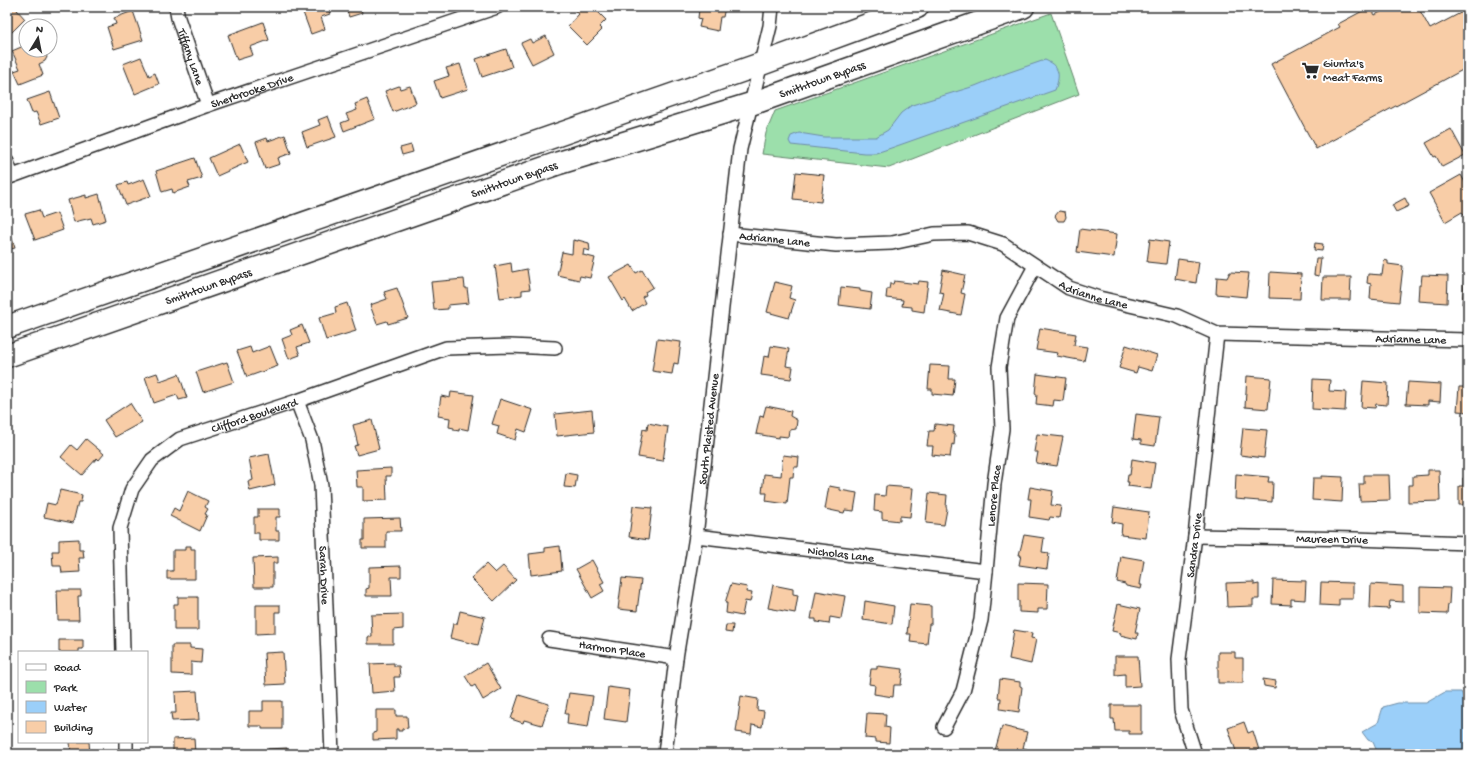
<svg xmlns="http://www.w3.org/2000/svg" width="1475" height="761" font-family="'Gochi Hand',sans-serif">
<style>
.green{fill:#9cdfab;stroke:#64856b}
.water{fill:#9bcff9;stroke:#6e8da7}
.building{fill:#f8cda7;stroke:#2b2b2b}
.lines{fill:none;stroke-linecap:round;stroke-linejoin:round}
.minor-casing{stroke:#2b2b2b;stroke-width:16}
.trunk-casing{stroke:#2b2b2b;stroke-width:25}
.minor{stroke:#fff;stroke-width:13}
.trunk{stroke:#fff;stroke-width:22}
.labels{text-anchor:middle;stroke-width:4;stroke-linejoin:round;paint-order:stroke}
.street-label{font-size:12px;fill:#2b2b2b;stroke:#fff}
.poi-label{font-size:12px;fill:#2b2b2b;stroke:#fff;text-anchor:start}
</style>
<rect width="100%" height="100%" fill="#fff"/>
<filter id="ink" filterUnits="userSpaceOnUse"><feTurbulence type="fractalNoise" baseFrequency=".025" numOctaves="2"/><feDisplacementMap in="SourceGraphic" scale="8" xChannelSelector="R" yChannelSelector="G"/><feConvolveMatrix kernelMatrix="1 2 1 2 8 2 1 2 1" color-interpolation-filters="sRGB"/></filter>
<g filter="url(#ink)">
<path class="green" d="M1051,13L1079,94L889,168L762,154L766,133L775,111Z"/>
<path class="water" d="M1045,60C1061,67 1060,76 1055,90L891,148L876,153H864L791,145L789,141L791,136L799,133L824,137H876L888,130L901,113L912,105L975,86L1007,73Z
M1445,692H1461L1468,704V754H1378L1373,742L1368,740L1362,732L1378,723L1383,707L1398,703H1426Z"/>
<path class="building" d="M7,7H20L17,10L25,19L7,37Z
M301,7H328L330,14L321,17L325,29L311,34Z
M346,7H365L361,8L362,13L349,17Z
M575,7H593L606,20L599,27L602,30L587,45L568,26L579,14L573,9Z
M706,7H725L723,17H720L718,31L699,27L701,19L698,18L699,9L705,10Z
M1370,7L1375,15L1390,7H1418L1430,29L1468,9V67L1316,149L1271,64L1340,27L1338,24Z
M133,11L143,40L114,49L107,27L116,24L114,18Z
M263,22L269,40L250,47L253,55L237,60L228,35Z
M546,36L554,53L532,64L521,43L530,39L532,43Z
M26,45V50H44L47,57L45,61L39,64L43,75L20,84L14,71L20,69L12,51Z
M506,49L512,67L482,77L476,59Z
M141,57L149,76L155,73L159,84L135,94L123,64Z
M460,64L468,89L440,98L434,81L449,76L446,68Z
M399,86L400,89L410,86L416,103L393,112L385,91Z
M50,92L59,118L41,124L36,112L32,113L27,100Z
M367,99L375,119L344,131L341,123L349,120L346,114L357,110L355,104Z
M328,116L336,137L307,147L302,132L320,125L318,120Z
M1451,129L1465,155L1442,167L1436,156L1434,157L1426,143Z
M285,135L291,153L278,158L280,164L265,169L256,142L267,138L268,141Z
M240,144L248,162L217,176L209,158Z
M411,145L413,152L402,155L400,148Z
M195,158L202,178L188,182L190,187L173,193L172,189L162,192L156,171Z
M796,172L824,175L821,202L793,199Z
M1461,175L1466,184L1468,183V222L1462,212L1445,222L1429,193Z
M144,179L151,196L126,205L118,185L127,182L128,185Z
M99,194L106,220L93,224L91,218L74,222L68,200L86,195V198Z
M1405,198L1409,206L1396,212L1392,205Z
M39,210L42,218L57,213L63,230L35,240L25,214Z
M1059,211L1065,212L1066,217L1064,221H1058L1055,216Z
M9,229L15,248L7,250V230Z
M1080,229L1117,234L1114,257L1077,252Z
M1150,239L1169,242L1166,264L1147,262Z
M573,240L578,241V240L589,243L590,251L584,249L583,255L595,258L590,278L580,276L579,280L557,275L562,252L572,254Z
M1315,243L1323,244L1322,251L1314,250Z
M1316,258H1321L1319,276L1314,275Z
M1178,259L1199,262L1196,283L1175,279Z
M1384,260L1388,261V264L1403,266L1399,302L1370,299L1371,284L1367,283L1368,274L1382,275Z
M511,263L512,272L527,269L530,289L522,290V295L500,298L495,266Z
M631,265L636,273L642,270L653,287L645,292L646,295L642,297L645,303L632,311L625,299L623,301L609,277Z
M943,270L965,275L961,293L965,294L961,315L940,311L944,293L939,292Z
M1230,272L1249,273L1246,297L1216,294L1217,277L1227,278Z
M1270,272L1301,274L1300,299L1269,298Z
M1465,272L1468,273V304H1462Z
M1422,275L1448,276L1447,303L1418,301L1419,285H1421Z
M1323,277H1351L1350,300H1322Z
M464,279L465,288H467L469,303L448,305V309L434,310L431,282Z
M894,281L918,284L919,281L928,282L924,312L912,310V307L902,306L903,300L886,298L887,289H889L890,284H893Z
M775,282L792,286L789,298L795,300L789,318L767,312Z
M841,287L860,289V291L872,293L870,309L839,305Z
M397,288L408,318L388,324L387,321L377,324L370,305L387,299L384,292Z
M347,303L356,331L326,340L319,318L336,313L335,307Z
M302,325L309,343L297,347L300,355L289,359L282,339L292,335L290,330Z
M1040,328L1076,334L1074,345L1087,347L1084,361L1057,356L1058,353L1036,350Z
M657,339L681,342L678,364L674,363L672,374L652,371Z
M1126,345L1157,355L1152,371L1138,367L1136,373L1119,368Z
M270,346L278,366L247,377L237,351L250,347L252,353Z
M771,346L789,349L786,366L793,367L791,379L761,375L764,356L769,357Z
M227,362L234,382L203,392L196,372Z
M930,365L950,366L949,379H955L953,396L932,394V389H928Z
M157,373L160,381L179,374L187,398L179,400L177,395L154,403L145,377Z
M1037,374L1066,378L1063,401L1054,400L1053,406L1036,404L1037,394H1035Z
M1247,376L1271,378L1268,409L1245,407Z
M1313,379L1330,380L1329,391L1346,392L1345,411L1312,409Z
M1363,381L1388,383L1387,405L1376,404L1375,408L1361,407Z
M1408,382L1441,384L1440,402L1428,401V405L1406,404Z
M1459,387H1468V412L1457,411Z
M451,392L474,395L468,430L459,428V431L454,430V428L449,427L450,418L438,416L441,396L450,398Z
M500,399L533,410L526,432L518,429L515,440L497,434L499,426L492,424Z
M130,403L142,422L115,437L104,420Z
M766,406L791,411L790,416L797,420L796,429L789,430L788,437L779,436V438L756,434L760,416L763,417Z
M592,410L594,432L557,436L555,414Z
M1136,414L1159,417L1155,446L1141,444V440L1133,439Z
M372,420L379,449L357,455L354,446L358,445L353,425Z
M648,423L668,427L663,461L638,457L643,429L647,430Z
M935,424L954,426L953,435H955L954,445L952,444L950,457L932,455L933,446H927L929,431H934Z
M1243,428L1267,430L1264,458L1240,455Z
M1037,434L1063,437L1057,466L1036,463L1038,452H1034Z
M86,439L104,454L99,460L97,458L82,475L61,457L71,445L77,450Z
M269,454L275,485L250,491L248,482L253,480L249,458Z
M783,455L799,457L798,467H794L793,477H790L787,504L766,501L767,493H762L764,474L781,476Z
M1132,459L1155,463L1151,489L1128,486L1129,482H1127L1128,475H1130Z
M391,468V476H386L387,500L363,501V487H357L356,470Z
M1428,470H1439L1440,501L1408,502V485H1413V476L1428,475Z
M566,473L577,475L575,488L564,487Z
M1236,474L1269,477L1268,482H1273L1272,502L1235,499Z
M1364,475H1389L1390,500L1360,501L1359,484H1364Z
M1322,476L1343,477L1342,502L1312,500L1313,478H1322Z
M1463,478H1468V505H1459V486H1463Z
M829,486L840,488V490L857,493L854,511L845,510L844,513L825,509Z
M886,486L913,488L910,517L900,516V521L882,519V512L874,511L875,495L885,496Z
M1030,487L1053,491L1051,505L1061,506L1059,518L1050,517L1049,520L1029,517L1031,499H1028Z
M60,490L82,495L81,502H78L73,523L44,517L47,503L56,505Z
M188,491L208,501L205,507L208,509L205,514L207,515L200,531L170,516L174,508L179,511Z
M929,493L947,495L946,507L947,509L944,525L926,523Z
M633,506L652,508L648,540L629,537Z
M1114,507L1149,512L1146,538L1121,535L1122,524L1112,522Z
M258,509H280V517H276V531H279V540H259V533H254V517H258Z
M400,518L401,531H386V548H362V540H364V519Z
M1024,535L1044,538L1042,552L1049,553L1047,569L1019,565L1021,555H1019Z
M79,539V550H83L84,558H79L80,572L62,573L61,566H53L52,551H59V540Z
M185,546H191V549H195V579H167V571H173V550H185Z
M560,546L562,571L531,575L529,554L545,552V548Z
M1121,556L1144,560L1140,585H1142L1141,589L1126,586L1125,584L1117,582Z
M278,557V563H273V587H254L253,558Z
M592,560L604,582L600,584L604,591L592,598L576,569Z
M486,564L495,573L503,566L516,580L494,601L471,578Z
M401,566V577H391L392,596H366V589L369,588V567Z
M622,578L641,580L637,611L618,609Z
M1273,580L1306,581L1305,600L1291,599V605L1272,604Z
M1254,582V585L1259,584V599H1253V606L1227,607L1226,583Z
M1321,582L1353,583V599H1339V606L1320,605Z
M1018,583L1048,584L1047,609H1038V613L1019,612V601H1018Z
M731,584L747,587L746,592L752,593L750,602L745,601L742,616L726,613L727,603H725Z
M1371,584L1403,586V602L1390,601L1389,609L1370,608Z
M773,585L793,589V594L798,595L795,613L768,608Z
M1420,587L1450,588L1449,604H1448L1447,614L1420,613Z
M57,590H81V596H78L79,620H58Z
M816,591L845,596L841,619L830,617L829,624L816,622V619H811Z
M178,597H198V630H174V604H178Z
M865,601L894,606L892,624L863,620Z
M910,604L931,606V624H929L927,644L910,642L911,634H907Z
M1118,604L1140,609L1135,633H1138L1137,639L1120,635L1121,633L1112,631Z
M256,605H280V612H275V633L256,634Z
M460,611L485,617L478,645L450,638L453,624H457Z
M403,614V629L393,630V644H368V637H372L371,615Z
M726,625H733L732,633L725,632Z
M1014,630L1032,633L1031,638L1036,639L1031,664L1009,659Z
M59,640H83V649H79V652H59Z
M172,645H190V648L202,649L201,663L191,662V675L172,674Z
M283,652L285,684L266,685L264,653Z
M1218,652H1235V658H1243V683H1218Z
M1115,656H1138L1140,686L1125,687V674L1115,675Z
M394,663V666H399L400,677H394L395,691L372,693L370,664Z
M486,663L501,689L483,700L475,685L472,687L465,676Z
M877,666L903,669L901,685H894L893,697L874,694L875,685L869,684L871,669H877Z
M1000,679L1020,682V686L1022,687L1019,712L1000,709L1001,698H998Z
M1263,679L1276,681L1275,688L1264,686Z
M608,687L630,690L626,722L604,719Z
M197,691L199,720L172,721L171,713H176L175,692Z
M569,693L593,696L588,727L567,724L568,714H565Z
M519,695L549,704L542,725L524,720L523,723L511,719Z
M741,696L758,699L757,710L764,711L762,727L752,725L751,734L736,732Z
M263,701H282V729H262V726H249V711H263Z
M1111,705H1141V734H1129V731H1115L1114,719H1111Z
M376,710H396V716H407L408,728L402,729V731H398V729H396V739L373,740V733L376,732Z
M867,713L886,714L885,727L890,728L889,743L876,742V739L865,738Z
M1244,722L1248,733L1253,731L1259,750L1247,754H1237L1228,728Z
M1002,726L1027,732L1023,748L1027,749L1026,754H994Z
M194,738L195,754H173V739Z
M70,742H89L90,754H71Z
M287,748V754H268V749Z"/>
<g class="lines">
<defs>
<g id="minor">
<path id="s1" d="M176,7L178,18L208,105"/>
<path d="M7,162L12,176"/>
<path id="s2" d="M7,178L208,105L497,7"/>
<path id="s3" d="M730,234L836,245L892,243L934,234L968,233L1003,244L1069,288L1099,298L1177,316L1217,334L1468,340"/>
<path id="s4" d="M297,401L312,440L321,485L332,754"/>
<path id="s5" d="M696,536L986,571"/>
<path id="s6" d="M1195,536L1356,539L1468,543"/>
<path id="s7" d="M549,639L676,658"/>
<path id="s8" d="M123,652L120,528L132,489L152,460L180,439L297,401L446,348L510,346L555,348"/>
<path id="s9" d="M944,727L963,691L981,620L986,571L994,484L1002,429L999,367L1007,318L1035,266"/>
<path d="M126,742V754"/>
<path id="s10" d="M665,754L676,658L696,536L740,149L770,26L772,7"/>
<path id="s11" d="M1195,754L1181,710L1179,659L1195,536L1217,334"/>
</g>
<g id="trunk">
<path d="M7,327L761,64L917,7"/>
<path id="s12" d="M7,356L559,163L751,104L1023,7"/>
</g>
</defs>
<use href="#minor" class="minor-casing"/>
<use href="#trunk" class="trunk-casing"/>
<use href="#minor" class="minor"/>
<use href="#trunk" class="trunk"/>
</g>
</g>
<defs>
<symbol id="supermarket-bare" viewBox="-9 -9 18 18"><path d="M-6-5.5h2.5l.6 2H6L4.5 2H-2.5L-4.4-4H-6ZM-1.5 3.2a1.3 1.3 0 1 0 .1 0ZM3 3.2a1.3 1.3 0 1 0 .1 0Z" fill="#2b2b2b" stroke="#fff" stroke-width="2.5" paint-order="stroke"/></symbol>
</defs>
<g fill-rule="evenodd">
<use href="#supermarket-bare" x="1298" y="58" width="25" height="25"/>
</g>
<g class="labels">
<g class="street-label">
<text dy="4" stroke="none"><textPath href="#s1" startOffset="52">Tiffany Lane</textPath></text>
<text dy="4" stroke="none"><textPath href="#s12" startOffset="861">Smithtown Bypass</textPath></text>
<text dy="4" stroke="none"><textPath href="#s2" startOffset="260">Sherbrooke Drive</textPath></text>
<text dy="4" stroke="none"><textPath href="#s12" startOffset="537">Smithtown Bypass</textPath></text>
<text dy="4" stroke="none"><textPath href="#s3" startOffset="45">Adrianne Lane</textPath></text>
<text dy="4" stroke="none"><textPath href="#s12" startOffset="213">Smithtown Bypass</textPath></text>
<text dy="4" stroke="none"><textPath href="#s3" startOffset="381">Adrianne Lane</textPath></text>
<text dy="4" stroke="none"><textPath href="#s3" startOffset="705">Adrianne Lane</textPath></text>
<text dy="4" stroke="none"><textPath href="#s8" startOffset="313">Clifford Boulevard</textPath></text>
<text dy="4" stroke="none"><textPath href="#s10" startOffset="328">South Plaisted Avenue</textPath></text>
<text dy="4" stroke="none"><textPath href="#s9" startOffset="239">Lenore Place</textPath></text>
<text dy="4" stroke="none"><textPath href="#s6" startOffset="137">Maureen Drive</textPath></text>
<text dy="4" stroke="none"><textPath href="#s11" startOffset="212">Sandra Drive</textPath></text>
<text dy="4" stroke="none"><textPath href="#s5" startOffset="146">Nicholas Lane</textPath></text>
<text dy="4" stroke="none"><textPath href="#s4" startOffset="178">Sarah Drive</textPath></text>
<text dy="4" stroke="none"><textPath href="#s7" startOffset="64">Harmon Place</textPath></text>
</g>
<g class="poi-label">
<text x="1323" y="67">Giunta's<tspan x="1323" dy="14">Meat Farms</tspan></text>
</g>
</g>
<rect width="1475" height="761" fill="none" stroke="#fff" stroke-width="24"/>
<rect x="12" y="12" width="1451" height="737" fill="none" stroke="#2b2b2b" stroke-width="1.5" filter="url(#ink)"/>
<rect x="18" y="651" width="130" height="92" fill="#ffffff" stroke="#aaaaaa"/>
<rect x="26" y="664" width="20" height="6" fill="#ffffff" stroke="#aaaaaa"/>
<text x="54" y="671" font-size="12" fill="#2b2b2b">Road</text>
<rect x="26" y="681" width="20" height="12" fill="#9cdfab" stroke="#aaaaaa"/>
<text x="54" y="691" font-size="12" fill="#2b2b2b">Park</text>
<rect x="26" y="701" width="20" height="12" fill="#9bcff9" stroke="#aaaaaa"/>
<text x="54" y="711" font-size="12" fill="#2b2b2b">Water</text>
<rect x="26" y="721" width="20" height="12" fill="#f8cda7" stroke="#aaaaaa"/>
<text x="54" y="731" font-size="12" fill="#2b2b2b">Building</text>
<g transform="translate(38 38) rotate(10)"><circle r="19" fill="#ffffff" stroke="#aaaaaa"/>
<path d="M0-3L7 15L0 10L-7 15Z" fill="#2b2b2b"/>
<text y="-6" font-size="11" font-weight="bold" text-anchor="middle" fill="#2b2b2b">N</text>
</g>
</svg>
